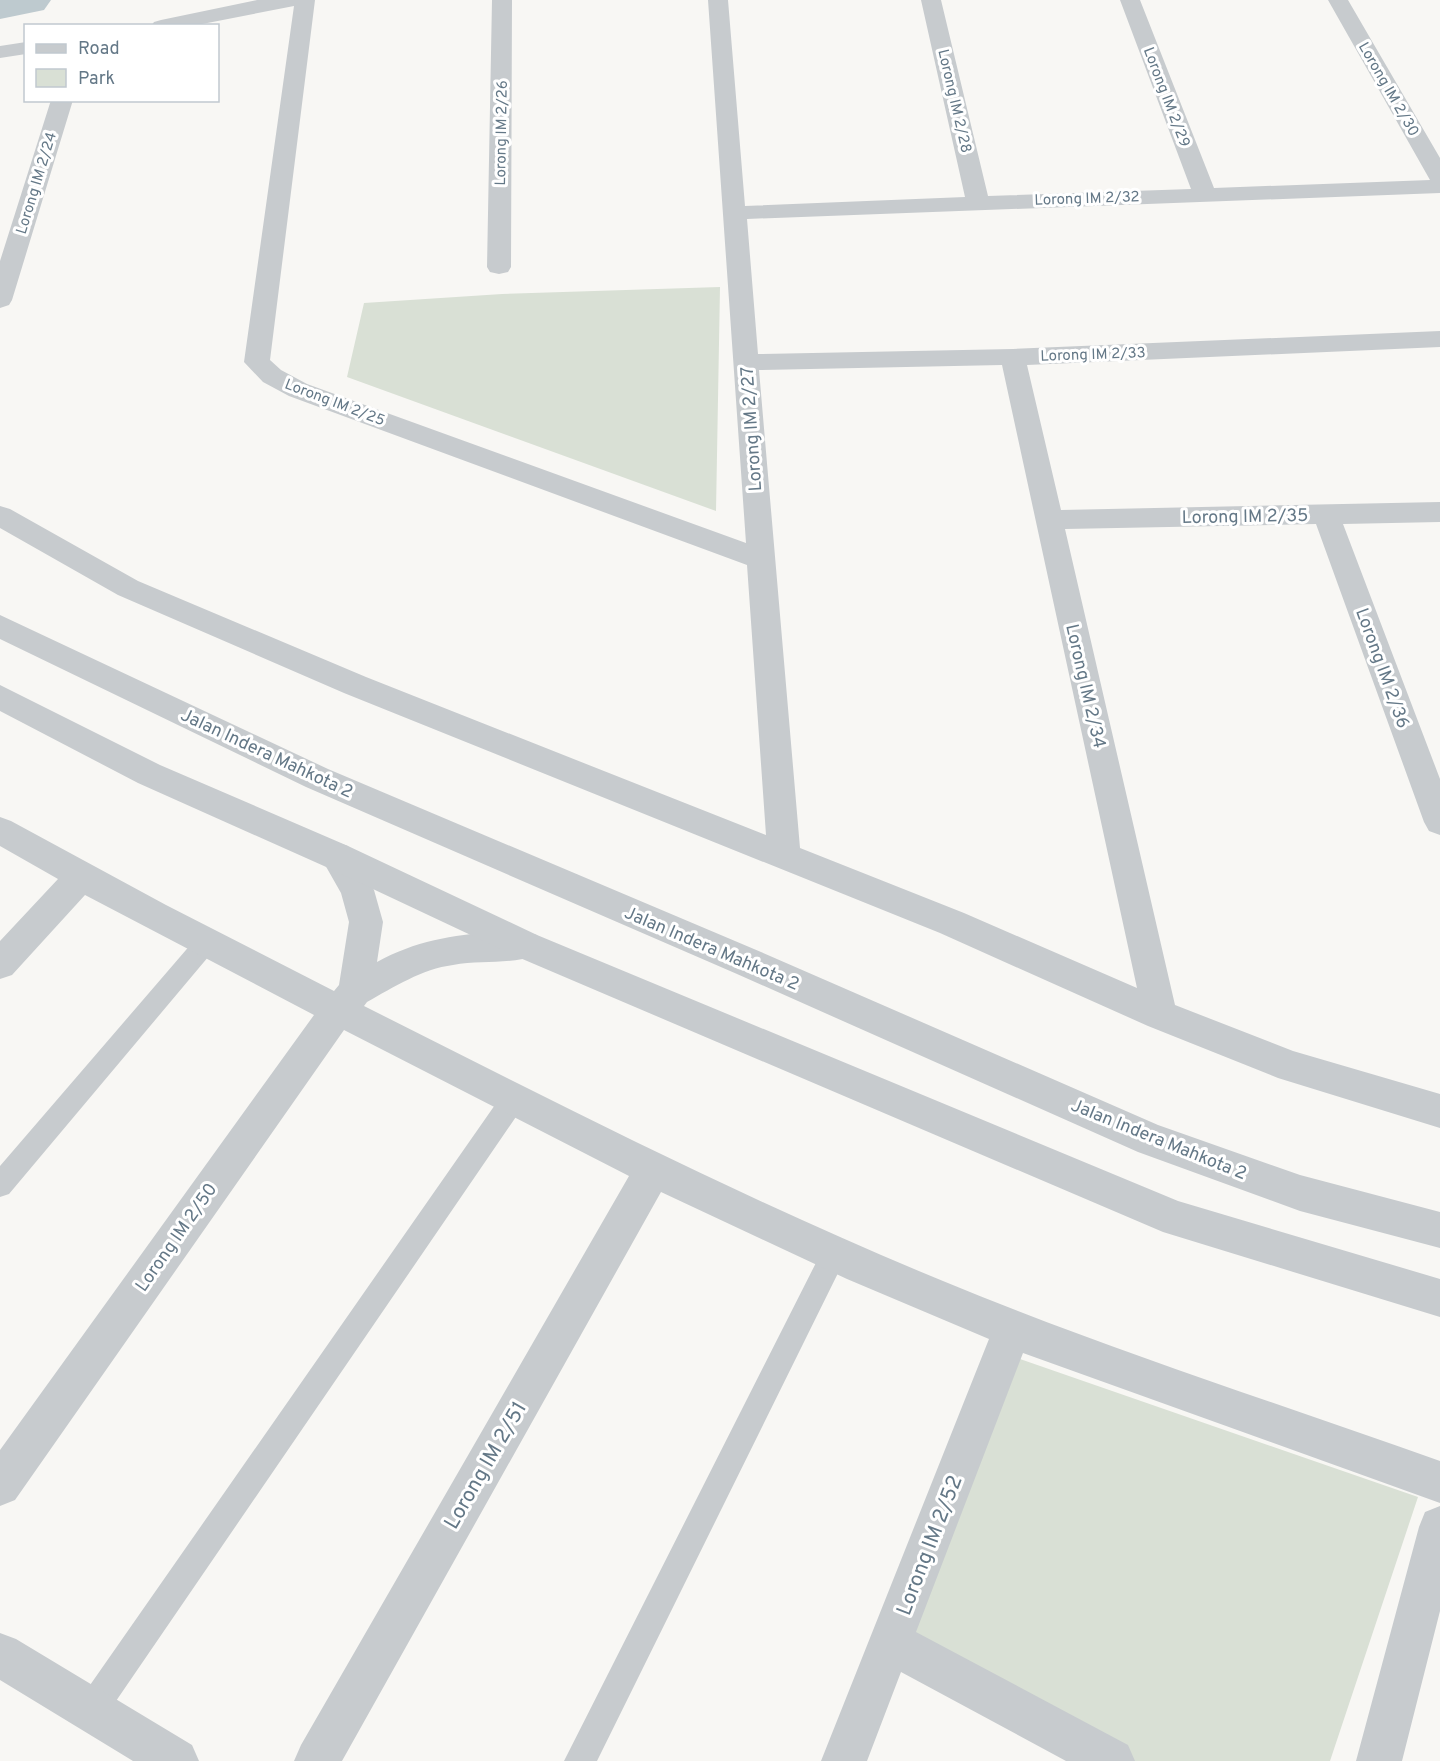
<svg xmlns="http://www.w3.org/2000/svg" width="1440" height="1761" font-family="Overpass,sans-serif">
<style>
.green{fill:#d9e0d5}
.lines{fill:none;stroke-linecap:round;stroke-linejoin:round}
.river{fill:#becacf;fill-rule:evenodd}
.service{fill:#c7cbce;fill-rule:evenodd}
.minor{fill:#c7cbce;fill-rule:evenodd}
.tertiary{fill:#c7cbce;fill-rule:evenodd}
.labels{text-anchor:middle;stroke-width:6;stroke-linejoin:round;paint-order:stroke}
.far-street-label{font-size:15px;fill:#647887;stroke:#fff}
.street-label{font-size:18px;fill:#647887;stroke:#fff}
.near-street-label{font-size:21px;fill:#647887;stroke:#fff}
</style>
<rect width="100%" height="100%" fill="#f8f7f4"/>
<path class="green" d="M720,287L716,511L347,377L364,303L502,294Z
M1020,1359L1418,1497L1330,1761H1075L901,1665Z"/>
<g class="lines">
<path class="river" d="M0,0H51L44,10L0,19Z"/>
<path class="service" d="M206,933L214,936L218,943L214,950L9,1194L0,1197V1166L198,936Z
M513,1089L522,1092L525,1100L522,1108L103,1720L92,1724L81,1720L77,1709L81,1698L504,1092Z
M834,1241L843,1245L847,1254L843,1263L597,1761H564L825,1245Z"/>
<path class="minor" d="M257,0H315L270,360L281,370L307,384L746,543L708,0H728L745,206L965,197L921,0H941L988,196L1191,189L1120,0H1140L1214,188L1430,180L1328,0H1348L1440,158V193L747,219L758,354L1013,349L1440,331V347L1027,365L1061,510L1440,502V522L1343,524L1440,779V835L1429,831L1424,822L1316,524L1065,529L1175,1005L1293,1051L1440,1094V1128L1278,1078L1148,1026L940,933L344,693L118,595L0,528V506L10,509L138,581L366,677L766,835L747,565L289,396L263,382L244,362L294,6L192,26H151L154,22L161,20ZM1002,365L1137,988L964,913L800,848L759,370Z
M492,0H512L511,267L508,272L499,274L490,272L487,267Z
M26,42V54L0,58V46Z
M51,100H73L12,300L9,305L0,308V261Z
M0,817L11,821L166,905L334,991L339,985L349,922L341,893L320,856L324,846L336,842L348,846L374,890L383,922L377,962C415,941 452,935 495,932C510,931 523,930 537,935L542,945L537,955C510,965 481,960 453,965C422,969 394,987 367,1002L364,1006C555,1102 745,1200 943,1281C1105,1348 1274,1402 1440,1461V1503L1023,1353L916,1632L1128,1745L1135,1761H1066L901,1672L867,1761H821L989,1339L847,1279L661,1192L342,1761H294L301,1745L629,1176L344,1030L15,1500L0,1506V1450L314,1015L85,895L12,975L0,979V941L58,879L0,846Z
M1440,1506V1611L1402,1761H1356L1419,1527L1425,1512Z
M0,1633L16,1639L192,1745L199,1761H133L0,1680Z"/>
<path class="tertiary" d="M0,615L328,769L761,952L1158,1125L1300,1175L1440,1212V1248L1300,1211L1138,1152L737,974L306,787L0,639Z
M0,685L160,765L348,846L537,935L1178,1201L1440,1279V1317L1163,1232L513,955L324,866L138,783L0,711Z"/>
</g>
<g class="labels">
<g class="far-street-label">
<text transform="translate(1389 89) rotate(60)" y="5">Lorong IM 2/30</text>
<text transform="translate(1167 97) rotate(69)" y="5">Lorong IM 2/29</text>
<text transform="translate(955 101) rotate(77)" y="5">Lorong IM 2/28</text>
<text transform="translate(501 133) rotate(-89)" y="5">Lorong IM 2/26</text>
<text transform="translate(36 183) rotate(-73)" y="5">Lorong IM 2/24</text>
<text transform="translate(1087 198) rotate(-2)" y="5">Lorong IM 2/32</text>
<text transform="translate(1093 354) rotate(-2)" y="5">Lorong IM 2/33</text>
<text transform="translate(335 402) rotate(21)" y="5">Lorong IM 2/25</text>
</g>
<g class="street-label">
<text transform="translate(751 429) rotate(-94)" y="6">Lorong IM 2/27</text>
<text transform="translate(1245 516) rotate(-1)" y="6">Lorong IM 2/35</text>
<text transform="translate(1383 668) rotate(70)" y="6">Lorong IM 2/36</text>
<text transform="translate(1086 686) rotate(77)" y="6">Lorong IM 2/34</text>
<text transform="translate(267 753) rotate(25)" y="6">Jalan Indera Mahkota 2</text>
<text transform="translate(712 948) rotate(23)" y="6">Jalan Indera Mahkota 2</text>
<text transform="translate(1159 1139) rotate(22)" y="6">Jalan Indera Mahkota 2</text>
<text transform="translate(176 1237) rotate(-55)" y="6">Lorong IM 2/50</text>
</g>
<g class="near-street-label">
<text transform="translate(485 1465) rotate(-60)" y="7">Lorong IM 2/51</text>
<text transform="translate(929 1545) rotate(-69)" y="7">Lorong IM 2/52</text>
</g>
</g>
<rect x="24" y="24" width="195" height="78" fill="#ffffff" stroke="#c1c9cf" stroke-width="1.5"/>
<rect x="36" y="44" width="30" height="9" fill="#c7cbce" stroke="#c1c9cf" stroke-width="1.5"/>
<text x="78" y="54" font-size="18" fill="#647887">Road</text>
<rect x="36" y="69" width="30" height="18" fill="#d9e0d5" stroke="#c1c9cf" stroke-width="1.5"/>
<text x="78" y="84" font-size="18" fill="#647887">Park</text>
</svg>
